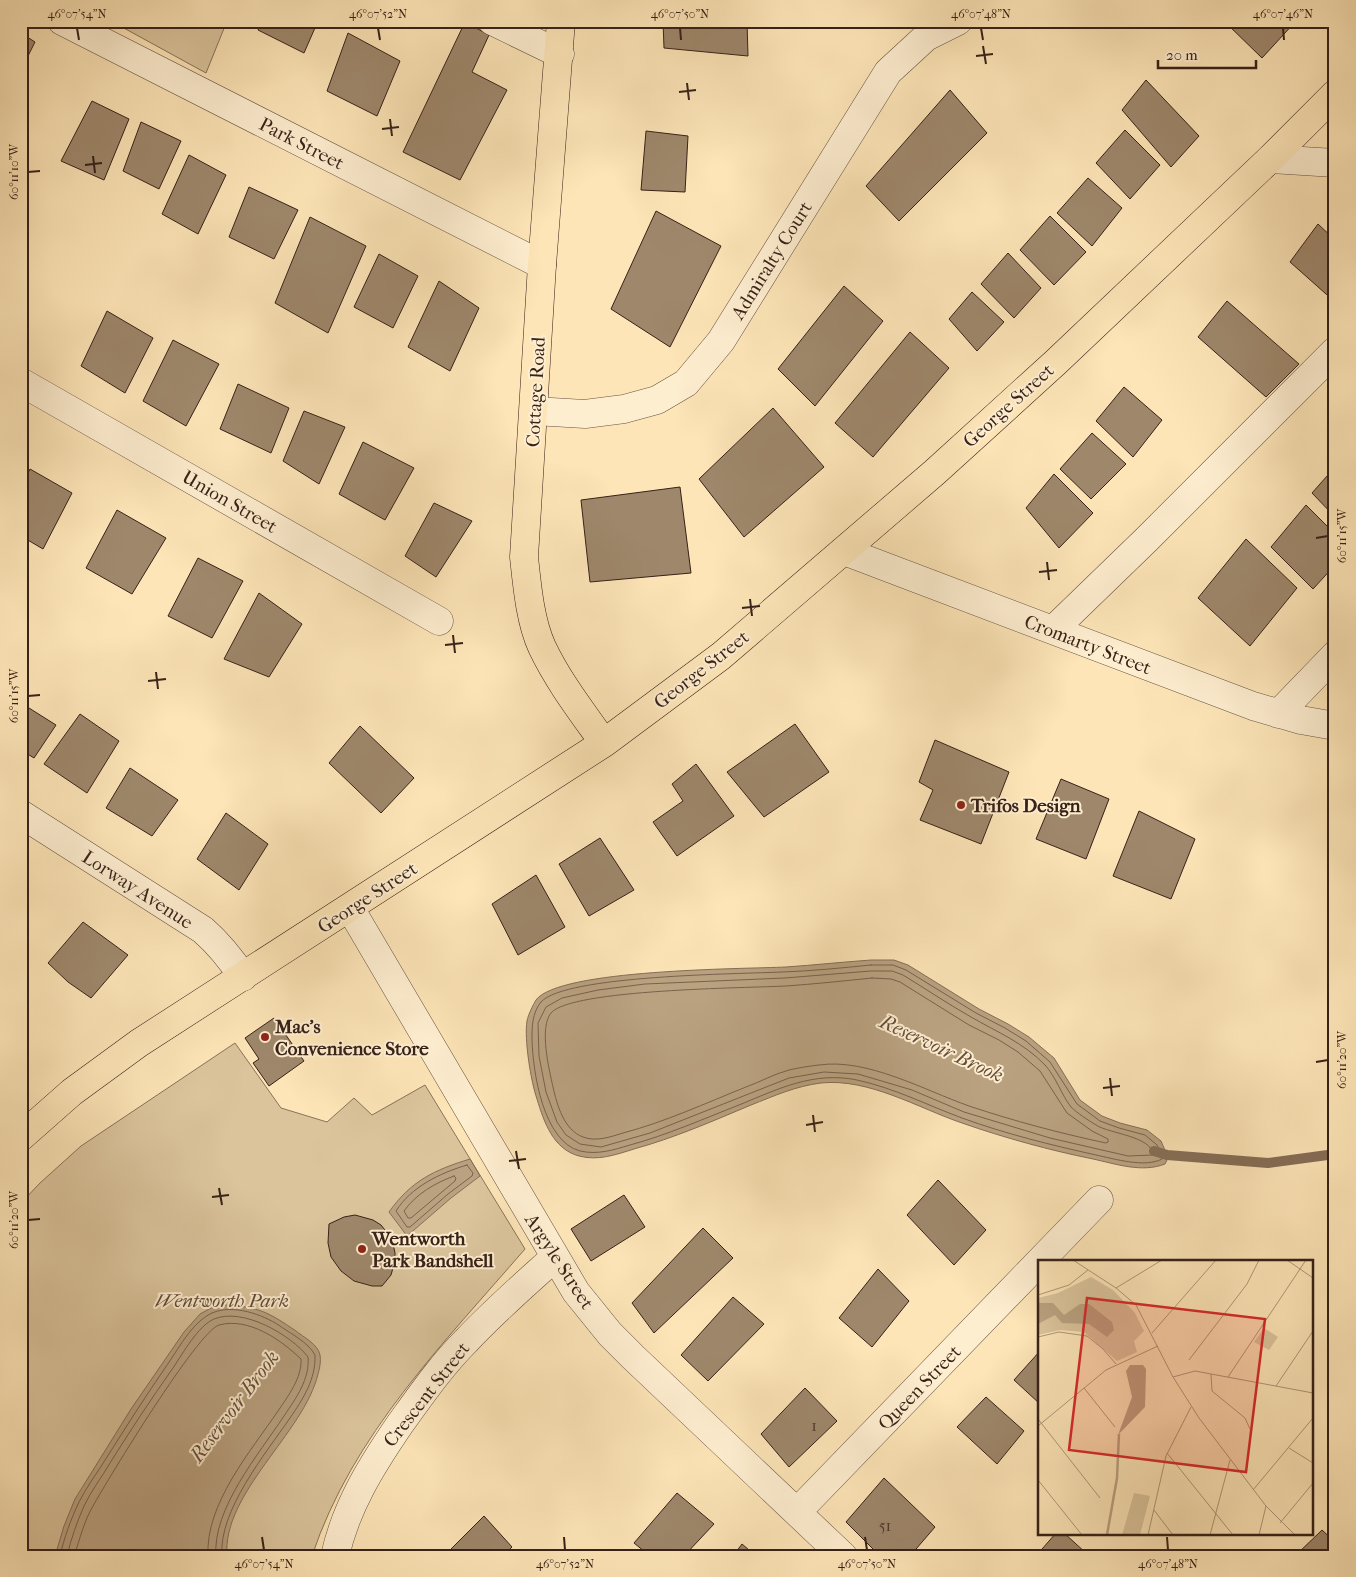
<svg xmlns="http://www.w3.org/2000/svg" width="1356" height="1577" font-family="'IM FELL French Canon',serif">
<style>
.green{fill:#dbc49c;stroke:#89725a}
.water{fill:#baa281;stroke:#866e57}
.lines{fill:none;stroke-linecap:round;stroke-linejoin:round}
.shore{stroke:#78624c;stroke-width:1}
.stream{stroke:#866e57;stroke-width:10}
.building{fill:#9e876b;stroke:#372118}
.minor-casing{stroke:#685240;stroke-width:29}
.major-casing{stroke:#372118;stroke-width:29}
.minor{stroke:#feeed0;stroke-width:28}
.major{stroke:#fde5b7;stroke-width:28}
.ticks{fill:none;stroke:#372118;stroke-width:2}
.poi-dot{fill:#8f2418;stroke:#feeed0;stroke-width:2}
.labels{text-anchor:middle;stroke-width:4;stroke-linejoin:round;paint-order:stroke}
.number-label{font-size:16px;fill:#513a2d}
.street-label{font-size:19px;fill:#372118;stroke:#feeed0}
.poi-label{font-size:19px;font-weight:bold;fill:#372118;stroke:#feeed0;text-anchor:start}
.park-label{font-size:19px;font-style:italic;fill:#604a39;stroke:#feeed0}
.water-label{font-size:20px;font-style:italic;fill:#654e3d;stroke:#feeed0}
.inset-river{fill:none;stroke:#baa281;stroke-width:2.5}
.inset-road{fill:none;stroke:#ae9777;stroke-width:1}
.view{fill:#d62828;fill-opacity:0.15;stroke:#d62828;stroke-width:2.5}
.inset-edge{fill:none;stroke:#372118;stroke-width:2.5}
.neatline{fill:none;stroke:#372118;stroke-width:2}
.ticks-label{font-size:12px;text-anchor:middle;fill:#372118}
</style>
<rect width="100%" height="100%" fill="#fde5b7"/>
<filter id="stains"><feTurbulence type="fractalNoise" baseFrequency=".004" numOctaves="4"/><feColorMatrix values="0 0 0 0 .2 0 0 0 0 .09 0 0 0 0 .02 0 0 0 .5 -.17"/></filter>
<radialGradient id="worn" r=".72"><stop offset=".6" stop-color="#630" stop-opacity="0"/><stop offset="1" stop-color="#630" stop-opacity=".3"/></radialGradient>
<path class="green" d="M111,21H227L206,73Z
M235,1043L281,1108L327,1122L354,1098L372,1115L425,1085L525,1249C444,1343 352,1435 312,1556H21V1203L40,1183L81,1146Z"/>
<path class="water" d="M871,960H894L908,965L979,1009L1008,1024L1029,1037L1054,1058L1080,1100L1102,1116L1120,1123L1147,1130L1161,1141L1167,1155V1160L1165,1164C1142,1173 1116,1164 1093,1159C1049,1150 1005,1138 962,1123C918,1108 869,1078 821,1083C796,1086 774,1096 751,1105C713,1121 674,1138 634,1149C615,1155 598,1161 579,1156C553,1149 544,1122 537,1099C531,1082 524,1039 527,1021C528,1015 533,1005 536,1000C559,969 743,969 786,967C815,965 843,962 871,960Z
M470,1159L480,1176L451,1198L407,1236L389,1212C411,1181 434,1170 470,1159Z
M226,1305C259,1307 268,1312 296,1331C303,1337 318,1344 320,1355C321,1360 320,1368 318,1374C304,1433 222,1493 227,1556H55L64,1526L75,1499L131,1409L184,1332L200,1314L211,1308Z"/>
<g class="lines">
<path class="shore" d="M871,965H893L906,970L976,1013L1005,1028L1026,1041L1050,1062L1077,1104L1100,1121L1119,1128L1145,1135L1157,1145L1162,1156V1159C1145,1168 1115,1159 1096,1155C1051,1145 1006,1134 962,1118C927,1105 894,1088 857,1080C814,1071 778,1089 739,1105C703,1119 667,1135 630,1145C613,1150 598,1155 580,1151C543,1141 533,1072 532,1040C532,1027 532,1013 541,1002C565,975 740,974 782,972C812,971 841,968 871,965Z
M871,971H892L903,975C926,989 948,1004 971,1017C997,1032 1024,1043 1045,1065C1056,1077 1061,1094 1071,1107C1077,1113 1088,1120 1096,1125C1110,1134 1152,1136 1153,1155L1128,1156L1050,1138L964,1112L912,1090L858,1074L824,1072L789,1078L650,1133L601,1147L580,1144L566,1135L557,1122L546,1092L539,1056L538,1023L546,1007L562,998L598,990L645,984L785,978Z
M872,978L891,979L900,982L969,1025L999,1040L1018,1052L1040,1071L1067,1113L1092,1131L1108,1139V1142L1106,1143C1059,1133 1014,1121 969,1106C924,1090 867,1058 819,1065C809,1066 798,1068 789,1070C774,1074 760,1082 746,1087C706,1103 665,1122 623,1133C610,1137 596,1142 583,1137C564,1130 557,1105 553,1087C549,1069 539,1028 551,1013C571,989 748,988 786,986C815,984 843,981 872,978Z
M467,1165L473,1173L472,1176L448,1194L410,1227H407L396,1211C411,1187 440,1173 467,1165Z
M454,1176L456,1178L455,1181L411,1218H408L404,1211C416,1194 435,1183 454,1176Z
M60,1556C64,1538 71,1519 79,1502C87,1486 98,1472 107,1457C126,1427 145,1397 165,1368C178,1350 191,1323 212,1313C233,1304 262,1314 280,1326C291,1334 308,1342 315,1355C316,1379 303,1399 290,1418C266,1453 218,1511 222,1556
M67,1556C71,1539 77,1522 84,1506C91,1491 102,1477 110,1463C130,1431 151,1399 173,1368C183,1353 198,1326 214,1319C243,1307 291,1335 308,1357C310,1379 296,1398 284,1416C259,1454 212,1509 216,1556
M74,1556C80,1539 84,1521 93,1506C108,1479 198,1331 219,1325C249,1317 281,1340 301,1359C302,1378 288,1396 278,1411C251,1451 205,1504 208,1556"/>
<path class="stream" d="M1154,1151L1167,1155L1268,1163L1335,1154"/>
</g>
<path class="building" d="M262,21H318L304,53L258,30Z
M663,21H747L748,56L664,48Z
M1224,21H1296L1262,58Z
M465,22L489,35L472,72L507,90L460,180L403,152Z
M21,33L35,42L21,70Z
M348,33L400,61L377,116L327,91Z
M1146,80L1199,136L1171,167L1122,110Z
M950,90L987,133L899,221L866,186Z
M92,101L129,119L104,180L61,161Z
M141,122L181,141L159,189L123,171Z
M1125,130L1160,165L1130,199L1096,163Z
M646,131L688,136L685,192L641,190Z
M189,155L226,175L198,234L162,214Z
M1088,178L1122,208L1092,246L1057,213Z
M249,187L298,210L274,259L229,237Z
M656,211L721,246L670,347L611,309Z
M1050,216L1086,252L1054,285L1020,250Z
M310,217L366,246L328,333L275,303Z
M1318,224L1335,240V302L1290,262Z
M21,233L27,237L21,248Z
M1008,253L1041,288L1014,318L981,284Z
M379,254L418,276L393,328L354,307Z
M439,281L479,308L450,371L408,347Z
M844,286L883,321L815,406L778,369Z
M972,292L1004,322L977,351L949,319Z
M1227,301L1299,364L1266,397L1198,337Z
M107,311L153,338L125,393L81,366Z
M910,332L949,368L873,457L835,423Z
M173,340L219,364L186,426L143,401Z
M238,384L289,408L271,453L220,429Z
M1124,387L1162,420L1133,457L1096,421Z
M773,408L824,467L744,537L699,479Z
M304,411L345,427L319,484L283,461Z
M1092,433L1126,464L1091,499L1060,469Z
M363,442L414,468L385,520L339,494Z
M1335,467V517L1312,493Z
M30,469L72,493L43,549L21,536V487Z
M1054,474L1093,513L1059,548L1026,508Z
M680,487L691,573L590,582L581,500Z
M434,503L472,521L436,577L405,556Z
M1306,505L1335,534V565L1313,589L1271,547Z
M117,510L166,538L132,594L86,568Z
M1246,539L1297,588L1250,646L1198,598Z
M198,558L243,581L212,638L168,616Z
M259,593L302,624L269,677L224,659Z
M21,703L56,725L34,758L21,750Z
M80,714L119,741L87,793L44,764Z
M795,724L829,772L764,817L727,772Z
M360,726L414,778L381,813L329,763Z
M935,740L1009,772L981,844L920,820L933,790L919,782Z
M696,764L734,816L677,856L653,822L683,801L672,784Z
M130,768L178,800L152,836L106,808Z
M1061,779L1109,799L1086,859L1036,839Z
M1139,811L1195,839L1171,899L1113,876Z
M226,813L268,844L239,890L197,859Z
M600,838L634,890L589,916L559,864Z
M536,875L565,927L518,955L492,904Z
M83,922L128,955L91,998L68,982L48,963Z
M274,1018L304,1061L269,1086L253,1063L259,1059L245,1038Z
M938,1180L986,1230L954,1265L907,1215Z
M624,1195L645,1227L591,1261L571,1229Z
M355,1215L373,1220L381,1225L392,1239L395,1253V1261L391,1275L382,1286H372L354,1281L341,1271L331,1257L328,1243L329,1224L344,1217Z
M703,1228L733,1258L654,1333L632,1303Z
M878,1269L909,1301L872,1347L839,1318Z
M733,1297L764,1324L708,1381L681,1355Z
M1040,1351V1404L1014,1380Z
M805,1388L837,1421L789,1467L761,1434Z
M986,1397L1024,1431L997,1464L957,1427Z
M884,1478L935,1527L910,1556H880L846,1522Z
M677,1493L714,1524L684,1556H650L634,1543Z
M484,1516L512,1547L503,1556H444Z
M1322,1530L1335,1542V1556H1295Z
M1056,1533H1064L1086,1553L1084,1556H1036Z
M742,1544L756,1556H733Z"/>
<g class="lines">
<defs>
<path id="minor" d="M62,21L542,265
M492,21L560,54
M1270,159L1335,163
M21,382L439,621
M534,411L585,414L624,409L657,400L686,383L721,341L888,72L926,37L958,21
M844,551L1253,706L1301,720L1335,726
M1053,630L1146,540L1335,351
M1278,714L1335,655
M21,814L203,930C219,944 231,959 243,977
M350,908L576,1292L610,1334L633,1357L843,1556
M1040,1261L1099,1200
M797,1512L1040,1261
M335,1556C346,1506 372,1465 400,1424C421,1395 441,1366 466,1341C494,1311 524,1285 554,1258"/>
<path id="major" d="M561,21L542,265L524,557C527,585 530,621 542,647C558,681 582,712 604,743
M21,1137L72,1092L139,1043L604,743L721,656L935,472L1056,362L1270,159L1335,94"/>
</defs>
<use href="#minor" class="minor-casing"/>
<use href="#major" class="major-casing"/>
<use href="#minor" class="minor"/>
<use href="#major" class="major"/>
</g>
<path class="ticks" d="M77,28L79,40M378,28L380,40M680,28L681,40M981,28L983,40M1283,28L1284,40M983,46L986,64M976,56L993,54M687,83L689,100M679,92L696,90M390,119L392,136M382,129L399,127M93,156L95,173M85,165L102,163M28,172L40,171M1316,538L1328,536M1047,562L1049,580M1039,572L1057,570M750,599L752,616M742,608L760,606M453,635L455,653M445,645L463,643M156,672L158,689M148,681L166,679M28,696L40,695M1316,1062L1328,1060M1110,1078L1112,1096M1103,1088L1120,1086M813,1115L815,1132M806,1125L823,1122M516,1151L519,1169M509,1161L526,1159M219,1188L222,1205M212,1197L229,1195M28,1220L40,1219M262,1537L264,1550M564,1537L565,1550M865,1537L867,1550M1167,1537L1168,1550"/>
<g class="poi-dot">
<circle cx="961" cy="805" r="5"/>
<circle cx="265" cy="1037" r="5"/>
<circle cx="362" cy="1249" r="5"/>
</g>
<g class="labels">
<g class="number-label">
<text x="814" y="1431">1</text>
<text x="885" y="1531">51</text>
</g>
<g class="street-label">
<text transform="translate(302 143) rotate(27)" y="7">Park Street</text>
<text transform="translate(771 260) rotate(-58)" y="7">Admiralty Court</text>
<text transform="translate(535 392) rotate(-87)" y="7">Cottage Road</text>
<text transform="translate(1008 405) rotate(-42)" y="7">George Street</text>
<text transform="translate(230 501) rotate(30)" y="7">Union Street</text>
<text transform="translate(1088 644) rotate(21)" y="7">Cromarty Street</text>
<text transform="translate(701 669) rotate(-38)" y="7">George Street</text>
<text transform="translate(138 889) rotate(33)" y="7">Lorway Avenue</text>
<text transform="translate(367 897) rotate(-33)" y="7">George Street</text>
<text transform="translate(560 1261) rotate(57)" y="7">Argyle Street</text>
<text transform="translate(919 1387) rotate(-46)" y="7">Queen Street</text>
<text transform="translate(426 1394) rotate(-52)" y="7">Crescent Street</text>
</g>
<g class="poi-label">
<text x="971" y="812">Trifos Design</text>
<text x="275" y="1033">Mac's<tspan x="275" dy="22">Convenience Store</tspan></text>
<text x="372" y="1245">Wentworth<tspan x="372" dy="22">Park Bandshell</tspan></text>
</g>
<g class="park-label">
<text x="222" y="1307">Wentworth Park</text>
</g>
<g class="water-label">
<text transform="translate(942 1048) rotate(25)" y="7">Reservoir Brook</text>
<text transform="translate(234 1406) rotate(-53)" y="7">Reservoir Brook</text>
</g>
</g>
<g transform="translate(1038 1260)">
<rect width="275" height="275" fill="#fde5b7"/>
<path d="M53,17L75,30L97,53L106,71L96,81L99,92L79,101L46,72L22,70L0,75V38L20,33ZM226,68L240,77L231,90L216,82ZM96,233L112,236L102,275H84Z" fill="#dbc49c"/>
<path d="M0,43H15L26,55L42,44H51L74,62L76,70L69,77L51,64L24,63L17,55L0,64ZM92,105H105L108,109L107,147L80,175L94,137L88,111Z" fill="#baa281"/>
<path class="inset-river" d="M69,275L79,218L81,174"/>
<path class="inset-road" d="M35,0L78,28L98,45L135,117L161,158L228,246L257,275M249,0L275,18M78,28L124,0M0,35L31,25L50,10M114,73L178,0M0,77L21,72L49,76L65,89L78,104M151,100L209,24L221,0M173,114L174,131L207,158L212,169M135,117L157,111L275,133M190,117L268,0M238,126L275,71M46,128L77,167M0,159L62,238M0,166L68,110L120,86M251,188L275,203M129,193L195,275M0,220L44,275M215,230L275,158M116,250L135,275M242,263L275,223M110,275L128,196L153,147M172,275L192,200M221,275L228,246"/>
<path class="view" d="M49,38L227,59L208,212L31,190Z"/>
<rect width="275" height="275" class="inset-edge"/>
</g>
<rect width="1356" height="1577" fill="none" stroke="#fde5b7" stroke-width="55"/>
<path d="M1158 60v8h98v-8" fill="none" stroke="#372118" stroke-width="2.5"/>
<text x="1166" y="60" font-size="15" fill="#372118" stroke="#feeed0" stroke-width="4" paint-order="stroke">20 m</text>
<rect x="28" y="28" width="1300" height="1522" class="neatline"/>
<g class="ticks-label">
<text x="77" y="18">46°07'54"N</text>
<text x="378" y="18">46°07'52"N</text>
<text x="680" y="18">46°07'50"N</text>
<text x="981" y="18">46°07'48"N</text>
<text x="1283" y="18">46°07'46"N</text>
<text transform="translate(14 172) rotate(-90)" y="4">60°11'10"W</text>
<text transform="translate(1342 536) rotate(-90)" y="4">60°11'15"W</text>
<text transform="translate(14 696) rotate(-90)" y="4">60°11'15"W</text>
<text transform="translate(1342 1060) rotate(-90)" y="4">60°11'20"W</text>
<text transform="translate(14 1220) rotate(-90)" y="4">60°11'20"W</text>
<text x="264" y="1568">46°07'54"N</text>
<text x="565" y="1568">46°07'52"N</text>
<text x="867" y="1568">46°07'50"N</text>
<text x="1168" y="1568">46°07'48"N</text>
</g>
<rect width="100%" height="100%" filter="url(#stains)"/>
<rect width="100%" height="100%" fill="url(#worn)"/>
</svg>
